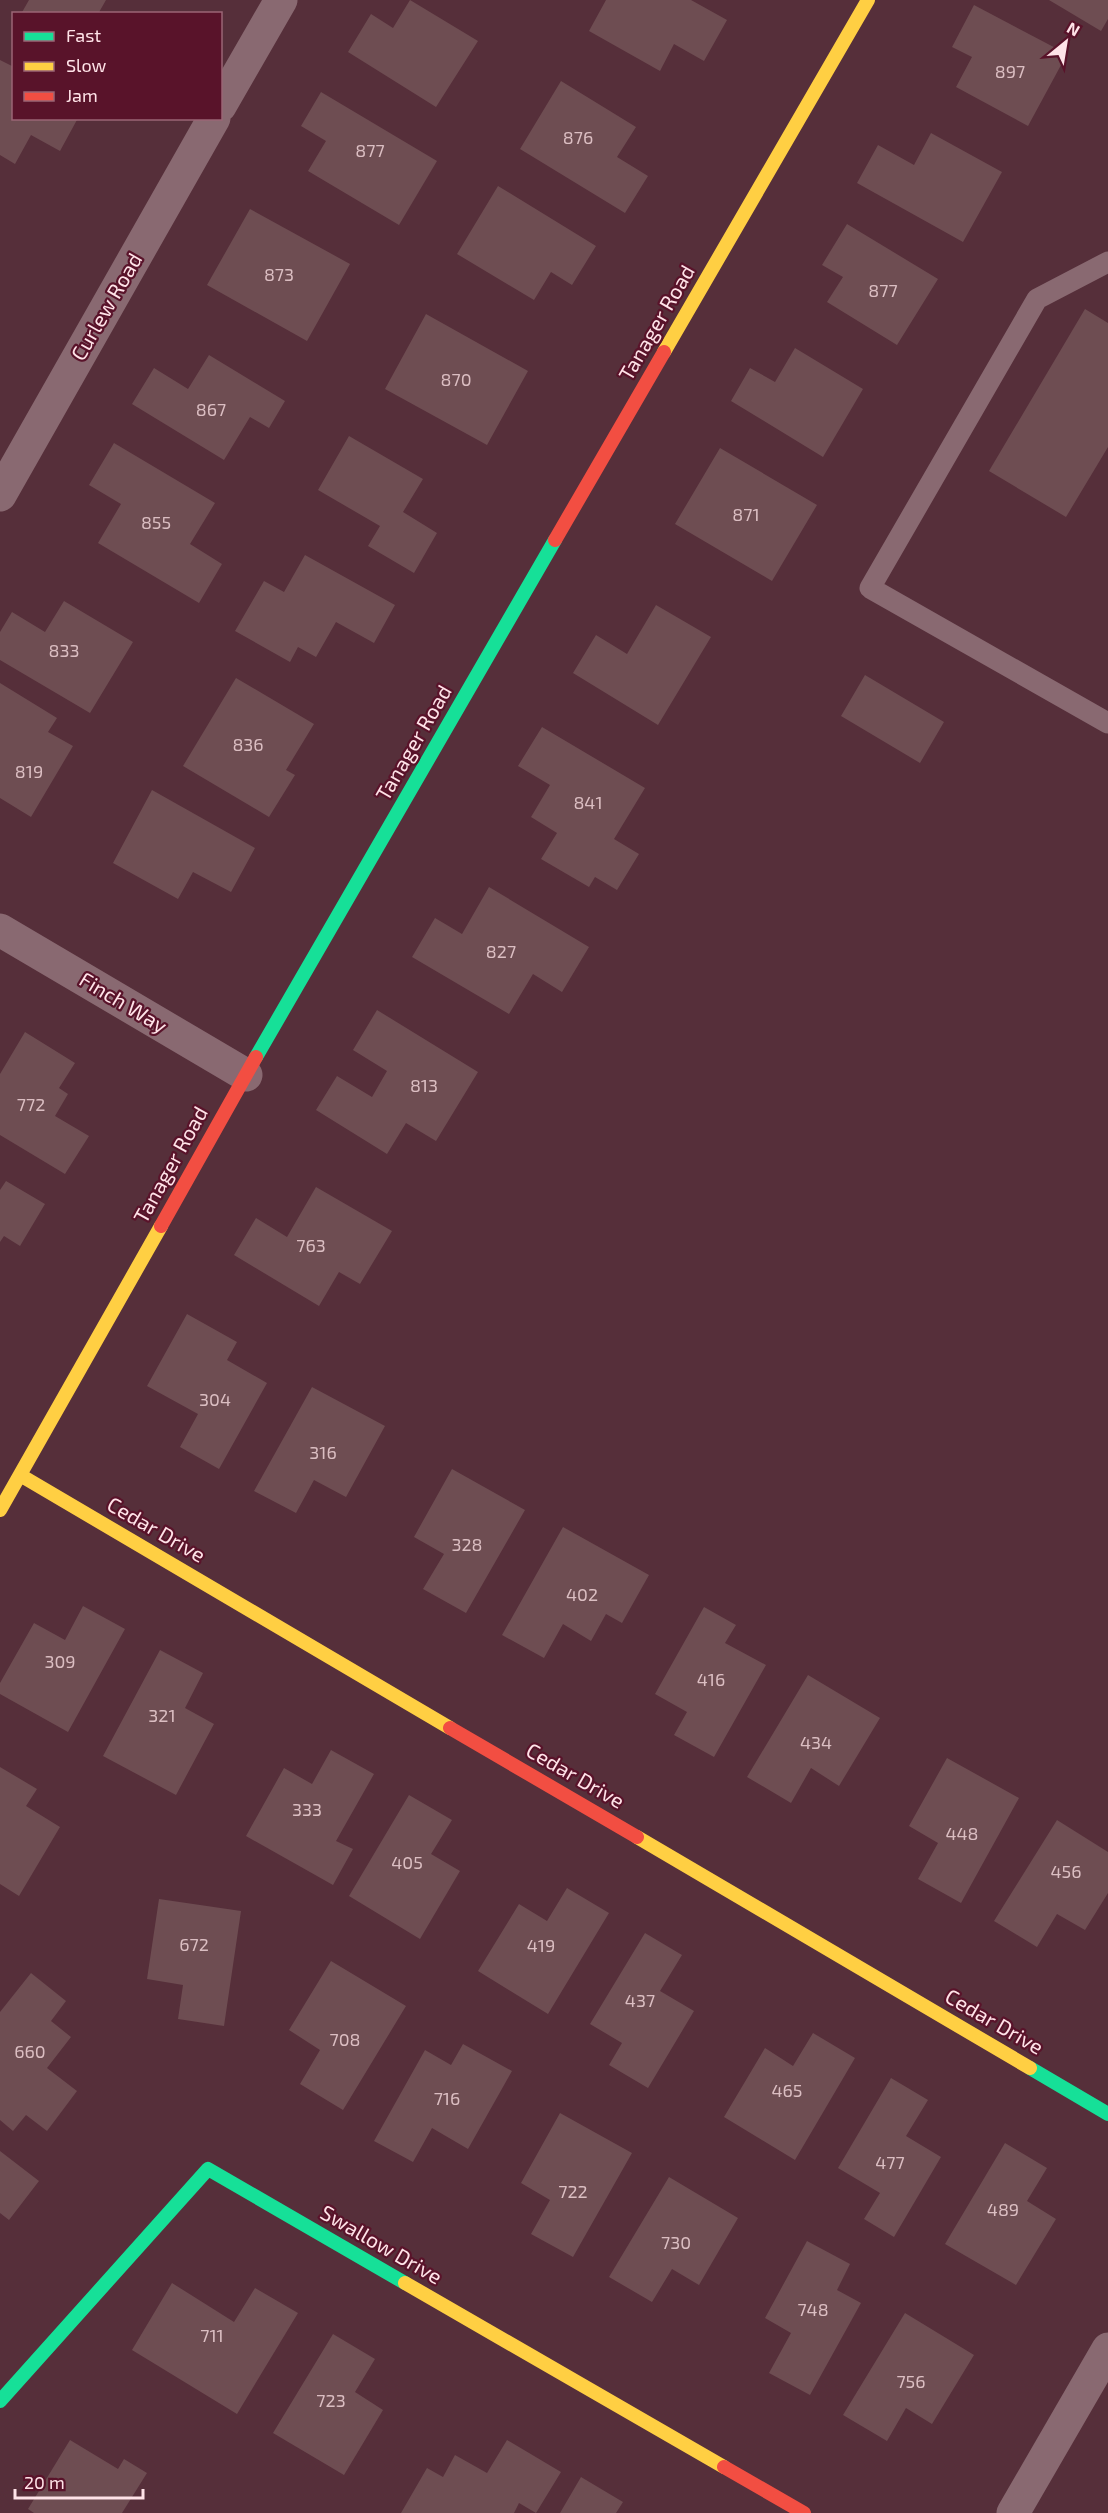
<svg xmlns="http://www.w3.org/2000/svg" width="1108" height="2513" font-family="'Exo 2',sans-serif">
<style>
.building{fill:#6e4d52}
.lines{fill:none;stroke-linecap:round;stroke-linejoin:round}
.lane{stroke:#896971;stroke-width:21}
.street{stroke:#896971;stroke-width:33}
.fast{stroke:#16e098;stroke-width:14}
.slow{stroke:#ffcf43;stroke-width:14}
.jam{stroke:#f24e42;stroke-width:14}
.labels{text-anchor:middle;stroke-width:4.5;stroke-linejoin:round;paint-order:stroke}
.number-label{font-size:18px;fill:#dbbec2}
.street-label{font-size:21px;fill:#ffe3e8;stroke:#59132a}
</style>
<rect width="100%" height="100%" fill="#562f3a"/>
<path class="building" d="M29,0H106L98,14H21Z
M410,0L478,41L436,107L348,52L371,14L393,28Z
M606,0H691L727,20L704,61L674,44L660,71L589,31Z
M1049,0H1108V19L1101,31Z
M974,5L1067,54L1028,126L956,87L972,57L952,47Z
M0,60L14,67V118H78L60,151L31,135L15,164L0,155Z
M561,81L636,127L617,157L648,176L625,213L520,149Z
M321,92L437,161L399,225L308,171L326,141L301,126Z
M931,133L1002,172L963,242L857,183L878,145L914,165Z
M498,186L596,246L572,285L551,272L534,300L457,254Z
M250,209L350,264L307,341L207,285Z
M847,224L938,279L897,345L827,302L843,277L822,265Z
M1085,309L1108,323V447L1066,517L989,471Z
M426,314L528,371L487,445L385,389Z
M795,348L863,389L823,457L731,401L750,368L775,382Z
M209,355L285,401L269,428L250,417L224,460L132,404L154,368L188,389Z
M349,436L423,479L403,512L437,533L414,573L368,546L380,526L318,490Z
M114,443L215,503L190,544L222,564L199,603L98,543L121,504L89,485Z
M720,448L817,505L772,581L675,524Z
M305,555L395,605L374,643L336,622L316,657L298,647L290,662L235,631L264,581L284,592Z
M64,601L133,642L90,713L0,660V632L12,612L45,632Z
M656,605L711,637L658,725L573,673L596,635L627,654Z
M865,675L944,722L920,763L841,716Z
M236,678L314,724L286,770L295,775L269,817L183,766Z
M0,683L57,718L48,732L73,746L31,817L0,798Z
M542,727L645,788L614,839L639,854L617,890L595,877L589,887L541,859L557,833L531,817L550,785L518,766Z
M152,790L255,848L231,892L193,872L178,899L113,863Z
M489,887L589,947L562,992L533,974L509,1014L412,957L435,918L462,934Z
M377,1010L478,1072L436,1141L406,1123L387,1154L316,1110L337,1076L372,1097L387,1071L353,1050Z
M25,1032L75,1063L59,1088L68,1094L55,1116L89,1136L65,1174L0,1135V1074Z
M6,1181L45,1204L20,1246L4,1236L0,1242V1190Z
M316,1187L392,1231L360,1284L339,1272L319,1306L234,1255L256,1218L287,1237Z
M187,1314L237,1342L227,1360L267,1383L219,1469L180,1447L198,1414L147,1386Z
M312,1387L385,1426L346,1497L314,1480L296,1513L254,1491Z
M452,1469L525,1510L466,1613L423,1589L444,1554L414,1537Z
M563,1527L649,1575L622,1623L606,1614L591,1641L563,1624L544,1658L502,1635Z
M83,1606L125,1629L68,1732L0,1694V1683L34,1623L65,1640Z
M704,1607L736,1625L725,1643L766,1665L714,1757L674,1735L687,1712L655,1694Z
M160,1650L203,1673L185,1708L214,1724L176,1795L103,1756Z
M808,1675L880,1718L839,1786L811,1768L791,1803L747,1777Z
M331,1750L374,1774L336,1841L353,1849L333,1885L246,1836L284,1768L312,1784Z
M947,1758L1019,1798L961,1903L918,1879L938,1843L909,1826Z
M0,1767L37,1789L26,1806L60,1827L19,1896L0,1884Z
M409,1795L452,1820L431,1854L460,1871L420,1939L349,1896Z
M1057,1820L1108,1852V1893L1085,1930L1057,1914L1037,1947L994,1921Z
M567,1888L609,1913L548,2014L478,1971L519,1904L547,1921Z
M159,1899L241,1911L224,2026L178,2019L183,1985L147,1979Z
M645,1933L682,1955L660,1991L694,2011L648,2088L609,2065L622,2043L590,2024Z
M331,1961L406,2006L343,2110L300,2084L320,2050L289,2030Z
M31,1973L66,2001L51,2021L71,2037L47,2068L77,2091L47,2131L26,2115L13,2131L0,2120V2012Z
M813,2033L855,2058L795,2160L724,2117L765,2048L793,2066Z
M463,2044L512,2071L468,2149L432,2128L413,2162L374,2141L425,2050L451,2065Z
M891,2078L928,2100L906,2136L941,2157L894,2237L864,2219L880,2193L838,2168Z
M560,2113L632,2153L573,2257L531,2234L550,2200L521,2183Z
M1005,2143L1047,2168L1027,2201L1056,2219L1016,2285L945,2244Z
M0,2151L39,2181L9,2220L0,2213Z
M669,2177L738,2218L699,2285L672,2269L652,2302L609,2277Z
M807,2241L850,2264L837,2290L861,2303L810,2395L769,2373L791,2333L765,2318Z
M172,2283L234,2322L255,2288L298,2313L237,2414L132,2350Z
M905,2313L974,2355L932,2424L906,2408L887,2441L843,2415Z
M333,2334L375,2359L355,2392L383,2410L344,2475L273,2433Z
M70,2440L118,2469L124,2459L147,2473L122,2513H34L28,2509Z
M507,2440L561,2472L536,2513L519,2503L514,2513H401L427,2468L443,2477L455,2455L487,2473Z
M581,2477L623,2502L616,2513H560Z"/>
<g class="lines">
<path class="lane" d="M1108,262L1037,299L870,588L1108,723"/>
<path class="street" d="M220,106L281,0
M0,495L214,118
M0,930L246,1075
M1013,2513L1108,2349"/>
<path class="fast" d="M256,1057L555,540
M1030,2068L1108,2114
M0,2401L208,2169L405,2283"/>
<path class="slow" d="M664,352L868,0
M20,1475L450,1728
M0,1510L161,1226
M637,1837L1030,2068
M405,2283L724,2467"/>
<path class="jam" d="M555,540L664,352
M161,1226L256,1057
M450,1728L637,1837
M724,2467L804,2513"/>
</g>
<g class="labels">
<g class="number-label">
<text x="1010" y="78">897</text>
<text x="578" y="144">876</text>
<text x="370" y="157">877</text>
<text x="279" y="281">873</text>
<text x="883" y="297">877</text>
<text x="456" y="386">870</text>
<text x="211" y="416">867</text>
<text x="746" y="521">871</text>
<text x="156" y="529">855</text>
<text x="64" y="657">833</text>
<text x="248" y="751">836</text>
<text x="29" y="778">819</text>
<text x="588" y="809">841</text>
<text x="501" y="958">827</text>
<text x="424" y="1092">813</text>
<text x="31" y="1111">772</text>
<text x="311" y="1252">763</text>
<text x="215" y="1406">304</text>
<text x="323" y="1459">316</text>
<text x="467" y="1551">328</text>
<text x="582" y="1601">402</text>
<text x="60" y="1668">309</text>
<text x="711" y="1686">416</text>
<text x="162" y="1722">321</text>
<text x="816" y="1749">434</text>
<text x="307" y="1816">333</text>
<text x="962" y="1840">448</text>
<text x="407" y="1869">405</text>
<text x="1066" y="1878">456</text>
<text x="194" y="1951">672</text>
<text x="541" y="1952">419</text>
<text x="640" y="2007">437</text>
<text x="345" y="2046">708</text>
<text x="30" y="2058">660</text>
<text x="787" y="2097">465</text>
<text x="447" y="2105">716</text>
<text x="890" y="2169">477</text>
<text x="573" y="2198">722</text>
<text x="1003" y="2216">489</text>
<text x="676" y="2249">730</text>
<text x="813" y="2316">748</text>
<text x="212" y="2342">711</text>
<text x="911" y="2388">756</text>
<text x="331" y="2407">723</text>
</g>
<g class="street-label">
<text transform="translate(107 307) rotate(-60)" y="7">Curlew Road</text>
<text transform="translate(657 323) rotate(-60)" y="7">Tanager Road</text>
<text transform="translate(414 743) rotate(-60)" y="7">Tanager Road</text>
<text transform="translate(123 1003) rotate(31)" y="7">Finch Way</text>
<text transform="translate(171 1165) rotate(-61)" y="7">Tanager Road</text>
<text transform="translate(156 1530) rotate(30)" y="7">Cedar Drive</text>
<text transform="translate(575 1776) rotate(30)" y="7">Cedar Drive</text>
<text transform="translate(994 2022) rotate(30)" y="7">Cedar Drive</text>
<text transform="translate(381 2245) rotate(30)" y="7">Swallow Drive</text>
</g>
</g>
<rect x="12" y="12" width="210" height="108" fill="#59132a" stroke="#9b6676" stroke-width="1.5"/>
<rect x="24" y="32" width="30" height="9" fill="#16e098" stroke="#9b6676" stroke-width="1.5"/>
<text x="66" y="42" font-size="18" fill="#ffe3e8">Fast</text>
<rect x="24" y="62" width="30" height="9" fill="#ffcf43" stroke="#9b6676" stroke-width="1.5"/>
<text x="66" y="72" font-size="18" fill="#ffe3e8">Slow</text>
<rect x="24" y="92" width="30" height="9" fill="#f24e42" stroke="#9b6676" stroke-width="1.5"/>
<text x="66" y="102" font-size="18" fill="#ffe3e8">Jam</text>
<g transform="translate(1066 42) rotate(30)" stroke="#59132a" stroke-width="4.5" paint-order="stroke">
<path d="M0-4.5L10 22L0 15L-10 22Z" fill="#ffe3e8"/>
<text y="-9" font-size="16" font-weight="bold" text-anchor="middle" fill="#ffe3e8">N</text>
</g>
<path d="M15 2489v9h128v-9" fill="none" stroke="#ffe3e8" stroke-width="3"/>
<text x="24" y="2489" font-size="18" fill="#ffe3e8" stroke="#59132a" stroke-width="4.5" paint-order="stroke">20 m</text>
</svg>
